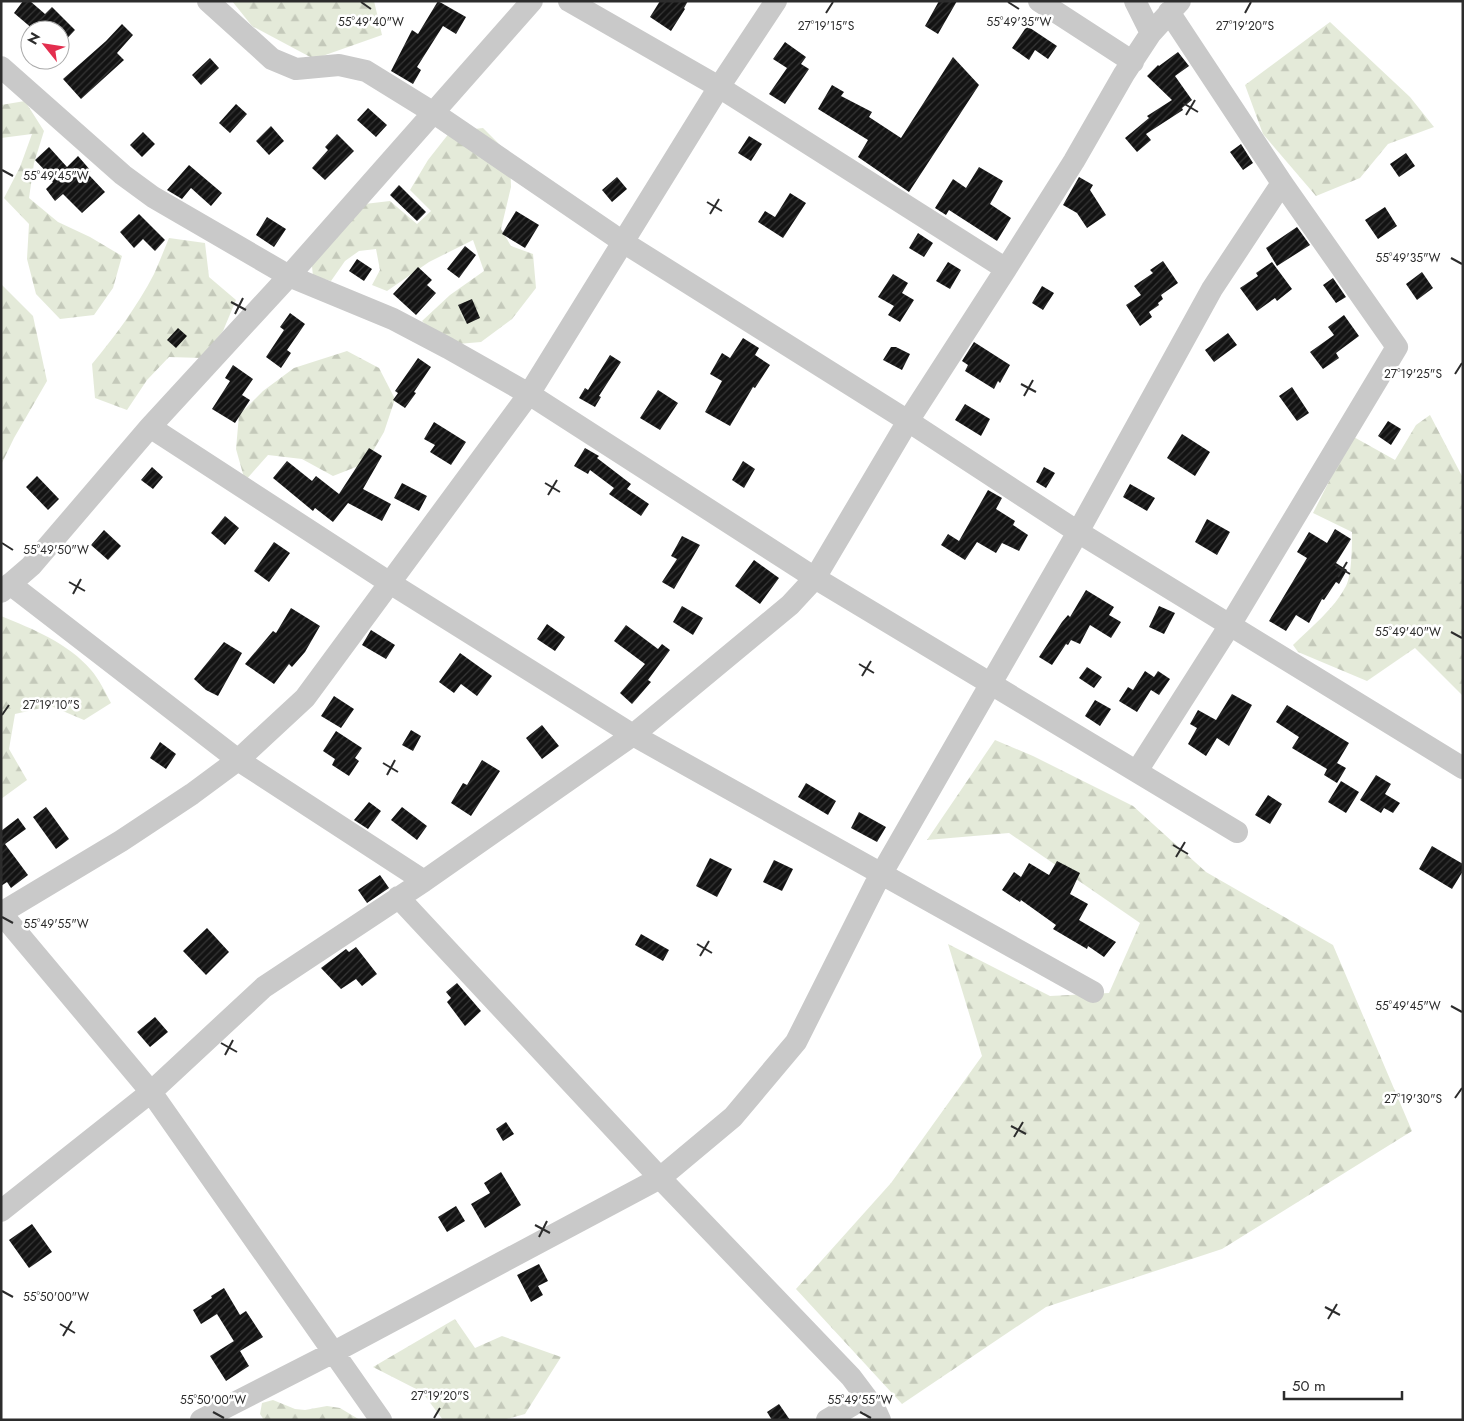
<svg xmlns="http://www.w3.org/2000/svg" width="1464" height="1421" font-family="Jost,sans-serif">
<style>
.forest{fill:url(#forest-firs)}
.building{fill:url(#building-hatch)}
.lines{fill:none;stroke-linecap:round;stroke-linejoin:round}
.minor{stroke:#c9c9c9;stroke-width:22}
.ticks{fill:none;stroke:#2c2c2c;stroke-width:2}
.ticks-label{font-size:12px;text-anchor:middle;fill:#2c2c2c;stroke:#fff;stroke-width:5;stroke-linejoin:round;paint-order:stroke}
</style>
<defs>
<pattern id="forest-firs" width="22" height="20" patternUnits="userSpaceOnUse" patternTransform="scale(1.25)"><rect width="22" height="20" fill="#e4ead9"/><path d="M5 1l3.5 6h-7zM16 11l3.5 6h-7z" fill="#c4c9ba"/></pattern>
<pattern id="building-hatch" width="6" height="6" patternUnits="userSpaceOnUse" patternTransform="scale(1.25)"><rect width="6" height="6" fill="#131313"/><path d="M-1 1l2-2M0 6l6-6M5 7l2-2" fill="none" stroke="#363636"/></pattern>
</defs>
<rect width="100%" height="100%" fill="#fff"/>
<path class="forest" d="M232,1H374L382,35L314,59L252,26Z
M1330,22L1410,97L1434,127L1388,144L1360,178L1316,196L1263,134L1245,85Z
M25,101L44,131L34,163L29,198L58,222L90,237L122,256L113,288L94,315L60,319L36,294L27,259L29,224L4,198L20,167L32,134L1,138V105Z
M483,128L510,155L511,187L501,229L511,246L533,254L536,288L512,319L481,342L446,345L422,321L450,295L484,271L473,240L429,262L387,291L372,285L380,270L376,249L359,251L345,261L331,281L313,276L311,257L356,205L390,201L417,224L431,211L410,190L428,160L450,132Z
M169,238L205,243L209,277L236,300L223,331L202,358L169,357L147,380L127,410L95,398L92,364C115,336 137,307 154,274C159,263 164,250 169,238Z
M1,284L33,316L47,381L14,438L1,465Z
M347,351L379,368L395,399L384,432L366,463L333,476L302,459L268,455L245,481L236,449L239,415L263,391L294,368Z
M1430,415L1463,478V696L1415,648L1367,681L1298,652L1293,645C1311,627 1334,609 1346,586C1352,575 1352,545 1352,532L1313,513L1352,436L1395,460L1416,425Z
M1,616C33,629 68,643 91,670C99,679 105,692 111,703L84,720L51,706L15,714L9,749L27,780L1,799Z
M995,740L1033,756L1133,806L1206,872L1333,945L1412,1131L1222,1249L1046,1307L902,1404L796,1289L891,1183L982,1056L948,944L1050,996L1109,993L1140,923L1009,833L927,840Z
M455,1319L475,1348L502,1336L561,1357L525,1414L503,1420H443L422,1392L373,1367Z
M273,1400L295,1409L305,1410L327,1406L340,1408L360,1420H264L260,1414L262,1403Z"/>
<path class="building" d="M23,1H30L45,14L52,7L75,30L60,46V30H34L14,13Z
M438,1L466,17L456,34L443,26L417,67L421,70L413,84L391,71L412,30L418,34Z
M660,1H688L684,8L685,9L671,31L650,17Z
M939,1H957L938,34L925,26Z
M122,24L133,35L117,53L124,60L81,99L63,79L106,41Z
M1027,26L1057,46L1048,59L1035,50L1029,60L1012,48Z
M785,42L806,57L801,64L809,69L785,104L769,94L787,68L773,59Z
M1178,52L1189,66L1175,76L1192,100L1182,108L1183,110L1146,134L1151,140L1137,152L1125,138L1149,118L1147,116L1172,100L1147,76L1158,65L1159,66Z
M953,57L979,85L909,192L858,157L868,140L818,109L832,85L844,92L841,96L872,112L869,117L901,138Z
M210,58L219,68L201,85L192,75Z
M236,104L247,114L230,133L219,123Z
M368,108L387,125L376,137L357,120Z
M271,126L284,141L269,155L256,141Z
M143,132L155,144L142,157L130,145Z
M337,134L354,151L325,180L312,168L328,150L325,147Z
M749,136L762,144L751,161L738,153Z
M1241,144L1253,163L1243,170L1230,152Z
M49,147L67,167L78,156L91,171L88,174L105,192L82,213L63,194L55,201L46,189L53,182L51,181L53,179L35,160Z
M1406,153L1415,166L1399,177L1390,164Z
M189,165L222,193L211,206L191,188L182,199L167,190Z
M979,167L1003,181L990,204L1011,218L997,241L949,210L946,215L935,208L953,179L966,188Z
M617,177L627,189L612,202L602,190Z
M1079,177L1093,185L1090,190L1106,215L1087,228L1077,213L1063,205Z
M399,185L426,212L417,221L390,195Z
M790,193L806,203L783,238L758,222L765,211L775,217Z
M1385,207L1397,226L1378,239L1365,220Z
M516,211L539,225L525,248L502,234Z
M139,214L165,240L155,251L143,239L134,248L120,232Z
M267,217L286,229L274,247L256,235Z
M1297,227L1310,245L1277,266L1266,248Z
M918,233L933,243L924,257L909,248Z
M465,246L476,255L459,278L447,269Z
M357,259L372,269L364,281L349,271Z
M1163,261L1178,283L1161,295L1163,299L1158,303L1159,305L1149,312L1152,317L1140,326L1126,305L1141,295L1134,286L1153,273L1150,270Z
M948,262L961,270L950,289L936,281Z
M1272,262L1292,289L1277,301L1275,298L1257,311L1240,288L1258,276L1256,273Z
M418,267L432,280L427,285L436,293L416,315L393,294Z
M1422,272L1433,288L1417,300L1406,284Z
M893,274L908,283L902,293L914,300L900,322L888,315L894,306L878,297Z
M1333,278L1346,297L1336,303L1323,285Z
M1042,286L1054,293L1043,310L1032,303Z
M472,299L480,318L467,324L458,305Z
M290,313L305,324L287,350L291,353L281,368L266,357L284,330L280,327Z
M1344,315L1359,336L1336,353L1339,358L1323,369L1310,352L1334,335L1328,327Z
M178,328L187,336L176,348L167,340Z
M1228,333L1237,345L1214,362L1205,350Z
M743,338L759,348L755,355L770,365L755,388L753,387L730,426L705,412L722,381L710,374L722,353L730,358Z
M974,342L1010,365L1000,383L998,381L994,389L965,371L968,365L962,361Z
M891,347H896L910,354L902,370L883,360Z
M610,355L621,362L599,396L601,397L595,407L579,398L585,388L588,390Z
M418,358L431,367L414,392L416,393L405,408L393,400L398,393L395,391Z
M233,365L253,379L242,395L250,400L235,423L212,409L230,381L225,378Z
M1292,387L1309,413L1297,421L1279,396Z
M658,390L678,403L660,430L640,418Z
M965,404L990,419L981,436L955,420Z
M1388,421L1401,429L1391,445L1378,436Z
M434,422L466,442L451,465L430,452L435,445L424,439Z
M1182,434L1210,452L1195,476L1167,458Z
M369,448L382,456L363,489L391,504L382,521L348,503L333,522L315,508L313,511L273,478L287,461L312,481L316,476L339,494Z
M585,448L599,456L597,458L631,484L627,489L649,504L641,516L609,494L614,488L590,470L588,474L574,466Z
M743,461L755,469L744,488L732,480Z
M152,467L163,477L153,489L141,480Z
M1044,467L1055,473L1046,488L1036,482Z
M37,476L59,499L48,510L26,487Z
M402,483L427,496L419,511L394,498Z
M1130,484L1155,498L1147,511L1123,497Z
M988,490L1002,498L996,509L1015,521L1013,525L1028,535L1019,551L1002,543L996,553L977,542L965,560L941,545L948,534L959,541Z
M225,516L239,528L225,545L211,533Z
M1207,519L1230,532L1217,555L1195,542Z
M1335,529L1351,539L1336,563L1347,570L1339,584L1336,582L1324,600L1322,599L1309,623L1296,615L1286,631L1269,621L1307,558L1297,552L1309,532L1327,543Z
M104,530L121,546L108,560L91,545Z
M682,536L700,545L674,589L662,582L677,559L671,556Z
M274,542L290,553L269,582L254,571Z
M754,560L779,578L760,604L735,586Z
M1086,590L1114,607L1109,615L1121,622L1111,638L1090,625L1080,644L1071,640L1068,645L1066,644L1052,665L1039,657L1062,622L1068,615L1070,617Z
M682,606L703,618L693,635L673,622Z
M1159,606L1175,613L1164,634L1149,627Z
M291,608L320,626L305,652L292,667L289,664L274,684L245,664L273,631L276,633Z
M547,624L565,637L555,651L537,639Z
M626,625L658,649L662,644L670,650L648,680L651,682L632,704L620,693L645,664L614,641Z
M371,630L395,645L386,659L362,645Z
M224,642L242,653L218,696L206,690L194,679Z
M460,653L492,676L477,696L461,684L454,693L439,682Z
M1087,667L1102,677L1094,688L1079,678Z
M1145,671L1154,677L1158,671L1170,679L1159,695L1151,690L1137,712L1119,701L1128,687L1133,690Z
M1232,694L1252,705L1229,746L1217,738L1206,756L1188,744L1197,728L1190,724L1198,710L1216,720Z
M334,696L354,709L341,728L321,716Z
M1095,700L1111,709L1100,726L1085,716Z
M1287,705L1349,743L1337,763L1346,768L1337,783L1324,775L1327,769L1292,748L1299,737L1276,722Z
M542,725L559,746L542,759L526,738Z
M411,730L421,736L413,751L402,745Z
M336,731L362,748L355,758L359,761L349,776L332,765L335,759L323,751Z
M160,742L176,754L166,769L150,758Z
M482,760L500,771L471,816L451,803L463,783L467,785Z
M1376,775L1391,784L1385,794L1400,803L1393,813L1384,808L1381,813L1360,800Z
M1341,781L1359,792L1346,813L1328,802Z
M806,783L836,801L828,815L798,797Z
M1268,795L1282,804L1270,824L1255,815Z
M369,802L381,811L368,829L354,820Z
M46,807L69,839L56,849L33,817Z
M402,807L427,826L417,840L391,820Z
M859,812L886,827L877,842L851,828Z
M18,818L26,829L5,844L28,875L11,888L7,882L1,886V831Z
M1432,846L1463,864V871L1452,889L1419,869Z
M710,858L732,869L717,897L696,886Z
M774,860L793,869L782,891L763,882Z
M1057,861L1080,873L1070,894L1088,904L1079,920L1116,942L1104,957L1088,946L1087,949L1053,929L1056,925L1021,900L1020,902L1002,890L1014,872L1021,877L1029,863L1049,875Z
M380,875L389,888L367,903L358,890Z
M207,928L229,952L206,975L183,951Z
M641,934L669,950L663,961L635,945Z
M356,947L377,974L362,986L356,979L341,989L321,968L346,949L349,952Z
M457,983L481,1011L465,1026L447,1002L451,998L446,992Z
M155,1017L168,1032L150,1047L137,1032Z
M506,1122L514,1134L503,1141L496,1129Z
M501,1172L521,1205L485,1228L471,1204L490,1193L484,1183Z
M456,1206L465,1221L447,1232L438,1217Z
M32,1224L52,1252L29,1268L9,1240Z
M539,1264L548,1281L538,1286L543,1295L531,1302L517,1275Z
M224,1288L240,1315L246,1311L263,1337L240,1351L217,1314L201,1324L193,1310L212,1298L211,1296Z
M234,1341L249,1366L226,1381L210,1356Z
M779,1404L790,1420H772L767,1412Z"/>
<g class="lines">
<path class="minor" d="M208,1L272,59L296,69L339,65L366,71L434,113L623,242L908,421L1078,532L1463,768
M569,1L719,87L1006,269
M1039,1L1133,62
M1135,1L1151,33
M1,67L123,175L153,197L289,276L393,319L448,348L529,394L815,578L1237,832
M150,427L390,583L633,735L1093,992
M10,584L238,760L424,881
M1,592L31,566L150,427L289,276L532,1
M1137,771L1230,625L1397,347L1282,183L1169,12
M398,897L660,1178L851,1377L875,1409L880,1420
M1,913L121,841L192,794L238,760L305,698L529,394L719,87L776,1
M1,913L151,1092L381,1420
M1,1211L151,1092L264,987L424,881L633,735L790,605L815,578L908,421L1006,269L1074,161L1124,74L1151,33L1180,1
M201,1420L334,1352L660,1178L733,1117L796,1042L875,885L1078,532L1212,289L1282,183
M827,1420L866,1397"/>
</g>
<path class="ticks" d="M361,2L371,9M1008,2L1019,9M826,13L833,2M1245,13L1251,2M1183,103L1198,112M1186,115L1195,100M2,170L13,176M707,202L722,211M710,214L719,199M1451,258L1462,264M231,302L246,310M235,314L243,298M1455,374L1462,363M1021,384L1036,392M1024,396L1033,380M545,483L560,492M548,495L557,480M2,543L13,550M1335,565L1350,574M1338,577L1347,562M69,582L85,591M73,594L81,579M1451,632L1462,638M859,664L874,673M862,676L871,661M2,715L9,705M383,763L398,772M387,775L395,760M1173,845L1188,854M1176,857L1185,842M2,917L13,923M697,944L712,953M700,956L709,941M1451,1006L1462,1012M221,1043L237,1052M225,1055L233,1040M1455,1098L1462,1088M1011,1126L1026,1134M1014,1137L1023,1122M535,1225L550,1233M539,1237L547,1221M2,1291L13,1297M1325,1307L1340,1315M1328,1319L1337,1304M60,1324L75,1333M63,1336L72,1321M213,1412L224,1418M860,1412L871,1418M434,1418L440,1408"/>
<g class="ticks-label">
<text x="371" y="26">55°49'40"W</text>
<text x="1019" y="26">55°49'35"W</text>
<text x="826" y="30">27°19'15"S</text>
<text x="1245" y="30">27°19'20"S</text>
<text x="56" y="180">55°49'45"W</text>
<text x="1408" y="262">55°49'35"W</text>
<text x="1413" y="378">27°19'25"S</text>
<text x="56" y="554">55°49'50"W</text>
<text x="1408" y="636">55°49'40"W</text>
<text x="51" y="709">27°19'10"S</text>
<text x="56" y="928">55°49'55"W</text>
<text x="1408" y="1010">55°49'45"W</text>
<text x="1413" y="1103">27°19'30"S</text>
<text x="56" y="1301">55°50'00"W</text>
<text x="440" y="1400">27°19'20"S</text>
<text x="213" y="1404">55°50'00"W</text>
<text x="860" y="1404">55°49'55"W</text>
</g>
<rect width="1464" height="1421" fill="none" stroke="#2c2c2c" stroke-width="5"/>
<g transform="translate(45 45) rotate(300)"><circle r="24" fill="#ffffff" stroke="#ababab"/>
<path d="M0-4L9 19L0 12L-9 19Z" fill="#e32e4e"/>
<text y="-8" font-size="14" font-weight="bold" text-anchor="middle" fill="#2c2c2c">N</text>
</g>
<path d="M1284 1391v8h118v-8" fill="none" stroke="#2c2c2c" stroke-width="2.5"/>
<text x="1292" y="1391" font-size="15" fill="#2c2c2c" stroke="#ffffff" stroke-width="4" paint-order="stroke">50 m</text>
</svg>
